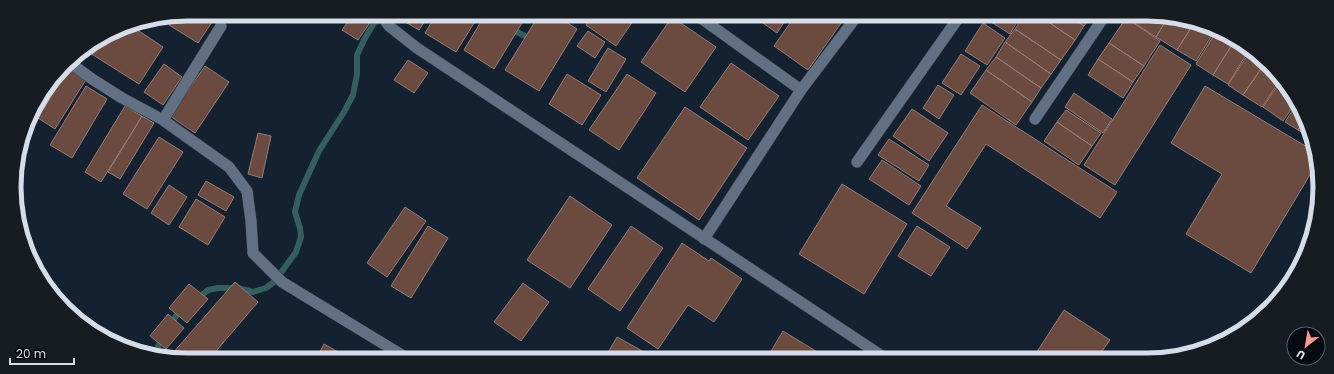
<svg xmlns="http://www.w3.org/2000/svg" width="1334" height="374" font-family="Poppins,sans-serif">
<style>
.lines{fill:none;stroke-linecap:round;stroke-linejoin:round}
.stream{stroke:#345f61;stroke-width:6}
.building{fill:#6b4a40;stroke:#957b74}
.minor-casing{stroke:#353d4a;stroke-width:12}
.minor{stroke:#617183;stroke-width:11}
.rim{fill:none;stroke:#d5dde8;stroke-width:5}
</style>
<rect width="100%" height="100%" fill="#142130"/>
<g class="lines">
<path class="stream" d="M470,15L490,20
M511,29L527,37L534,39
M197,299L208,290L218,288H238L253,292L266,288L274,282L296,252L301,237L300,228L295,212L299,195L319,151L344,112L353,95L357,74V55L364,40L374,23L390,15
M170,326L176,316L183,310
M155,357L159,344L163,337"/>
</g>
<path class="building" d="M187,14H206L214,19L198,43L169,25L174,17Z
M353,15H362L371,21L358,40L342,30Z
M396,15H429L419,30L395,16Z
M436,15H479L456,52L425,33Z
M485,15H508L522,23L494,69L464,50Z
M539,15H555L577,29L539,91L505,70Z
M569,15H583L578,22Z
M593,15H637L616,46L586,25Z
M753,16H788L777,33Z
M795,16H840L844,19L808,70L774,46Z
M672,17L716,47L685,92L641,62Z
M990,17H1020L1010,34L988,20Z
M1023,17H1041L1075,40L1061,60L1015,29Z
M1041,17H1071L1084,26L1075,40Z
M1071,17H1091L1084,26Z
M1125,17H1168L1156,37Z
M1168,17H1181L1194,23L1177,50L1156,37Z
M1126,18L1160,41L1144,66L1109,43Z
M983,23L1005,38L987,65L965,51Z
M1194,23L1215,31L1196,61L1177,50Z
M130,25L163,47L139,84L90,53L97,42L121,27Z
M1015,29L1061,60L1051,74L1005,42Z
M588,31L605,42L595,58L577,46Z
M1216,32L1235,40L1213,75L1196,64Z
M1235,40L1243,43L1249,50L1228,84L1213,75Z
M1005,42L1051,74L1041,88L996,57Z
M1109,43L1144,66L1133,82L1098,59Z
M1160,45L1191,65L1115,185L1084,165Z
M89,47L82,57L78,54Z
M608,48L626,59L606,92L588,81Z
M961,54L980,66L961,95L942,83Z
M1247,56L1263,66L1243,95L1228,85Z
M996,57L1041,88L1032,102L986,70Z
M1098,59L1133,82L1123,98L1088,75Z
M408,60L428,73L414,93L394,80Z
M731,63L779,96L748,140L700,107Z
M164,64L182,77L163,105L144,92Z
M66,65L68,66L34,114L32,112Z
M205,66L229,82L195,133L170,116Z
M1263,66L1273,73L1280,80L1262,107L1243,95Z
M69,67L87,78L55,129L38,118Z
M986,70L1032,102L1016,125L970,93Z
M567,74L601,95L582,125L549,104Z
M627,74L656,93L619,150L589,130Z
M1281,81L1291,91L1296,102L1283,121L1263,107Z
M938,85L954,95L939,119L923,108Z
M86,86L107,99L72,158L50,145Z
M1205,86L1317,153V163L1251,273L1186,234L1222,174L1171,143Z
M1074,93L1112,119L1103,133L1065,107Z
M982,105L1117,192L1100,218L986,144L946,206L981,228L967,249L912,213Z
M1296,105L1303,121L1298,130L1285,122Z
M125,106L142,116L101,182L85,172Z
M685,107L747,148L699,220L637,178Z
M912,109L948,133L929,161L893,136Z
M1066,110L1101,133L1092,146L1057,122Z
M142,116L154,123L120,179L108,172Z
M1303,121L1311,138L1298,130Z
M1057,122L1092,146L1079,165L1044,141Z
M258,133L271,136L262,178L248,174Z
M159,137L183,152L147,209L123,194Z
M889,139L929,165L919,181L878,155Z
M882,160L921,186L909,205L869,179Z
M206,181L234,197L226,211L198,195Z
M842,184L907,224L864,294L799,254Z
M169,185L187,197L169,225L151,213Z
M570,196L612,225L570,288L527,260Z
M196,199L225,217L208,245L179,227Z
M405,207L426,221L387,277L367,263Z
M428,226L448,238L411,298L391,286Z
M631,226L663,248L620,311L588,289Z
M917,226L950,247L931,276L898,256Z
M682,243L709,261L711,258L742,279L714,322L688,305L658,349L627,328Z
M235,282L258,302L211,357H176L172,354Z
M523,283L549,302L521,341L494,322Z
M189,284L208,299L187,323L169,308Z
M1064,310L1110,340L1097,358H1033Z
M168,314L184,328L166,349L150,336Z
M783,331L827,358H767Z
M617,337L655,358H605Z
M324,344L347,357H317Z"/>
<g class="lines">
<defs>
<path id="minor" d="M381,15L389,26L417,48L885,358
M698,16L801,90
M69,62L92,79L122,98L163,120L229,167L247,191L251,221L253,253L282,282L405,357
M1035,119L1104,17
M163,120L221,26
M857,162L959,17
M704,239L801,90L857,16"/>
</defs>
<use href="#minor" class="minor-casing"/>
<use href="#minor" class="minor"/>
</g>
<path d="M0 0H1334V374H0ZM187 21H1147A166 166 0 0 1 1313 187V187A166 166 0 0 1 1147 353H187A166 166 0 0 1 21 187V187A166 166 0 0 1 187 21Z" fill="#171b22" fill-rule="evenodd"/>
<path class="rim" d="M187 21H1147A166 166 0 0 1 1313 187V187A166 166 0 0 1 1147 353H187A166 166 0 0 1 21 187V187A166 166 0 0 1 187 21Z"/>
<g transform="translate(1306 346) rotate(211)"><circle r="19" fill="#060a11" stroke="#595e67"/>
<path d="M0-3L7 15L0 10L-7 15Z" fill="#f59c93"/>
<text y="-6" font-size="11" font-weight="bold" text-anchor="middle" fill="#d5dde8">U</text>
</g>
<path d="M10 358v6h64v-6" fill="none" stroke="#d5dde8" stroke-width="2"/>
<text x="16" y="358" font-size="12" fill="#d5dde8" stroke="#060a11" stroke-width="3" paint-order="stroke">20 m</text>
</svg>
